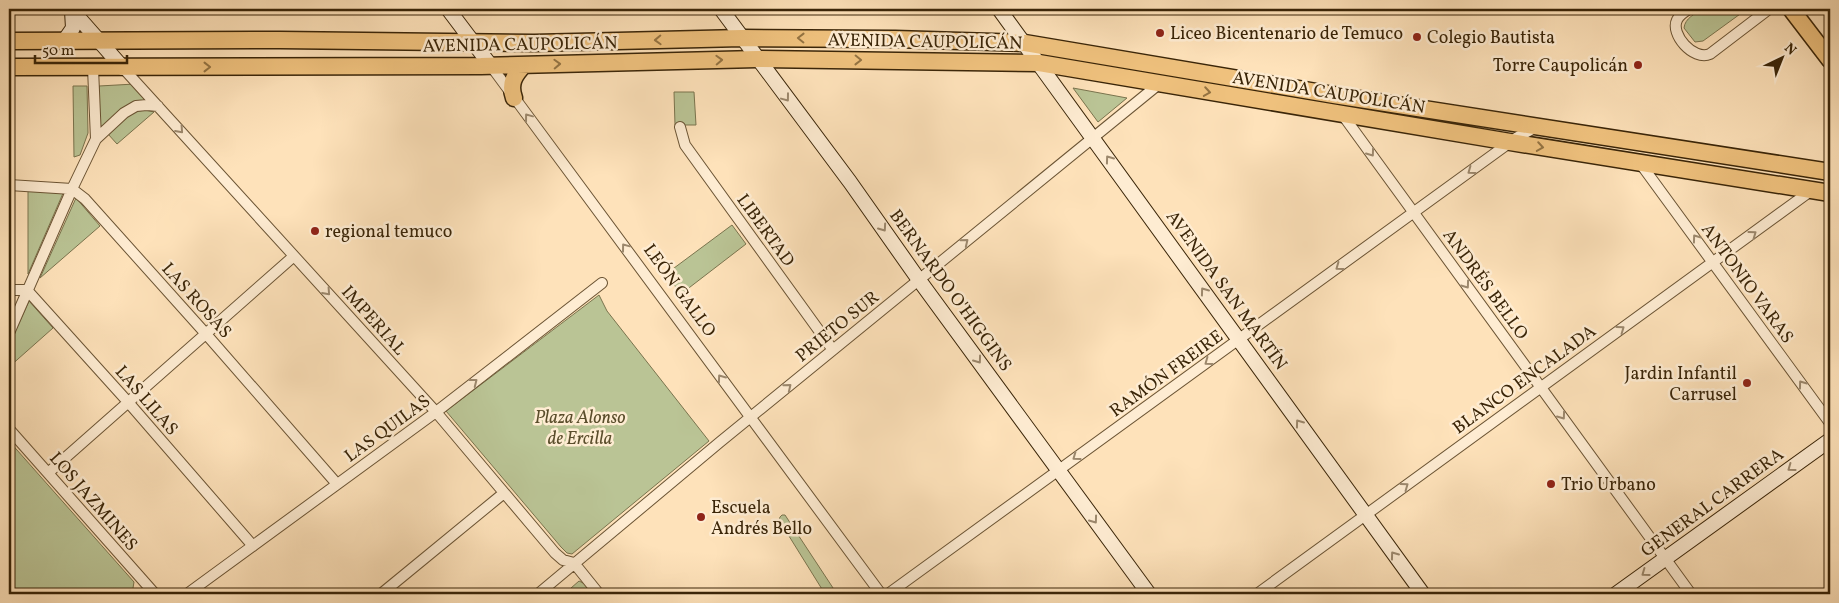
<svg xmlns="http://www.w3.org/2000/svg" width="1839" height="603" font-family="Vollkorn,serif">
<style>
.green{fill:#bac495;stroke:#7a744e}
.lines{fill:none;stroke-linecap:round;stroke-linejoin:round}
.street-casing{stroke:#6b5434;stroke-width:12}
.secondary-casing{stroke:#3a2508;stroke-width:16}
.primary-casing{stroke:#3a2508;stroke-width:19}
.street{stroke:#feecd2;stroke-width:10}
.secondary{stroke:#feecd2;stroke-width:14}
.primary{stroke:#efc17d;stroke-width:16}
.oneway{stroke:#947342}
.oneway2{stroke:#9c886d}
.poi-dot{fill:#8f2418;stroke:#feecd2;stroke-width:2}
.labels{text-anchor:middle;stroke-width:5;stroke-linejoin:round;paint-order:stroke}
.poi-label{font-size:18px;fill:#3a2508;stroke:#feecd2;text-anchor:start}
.street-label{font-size:18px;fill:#3a2508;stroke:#feecd2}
.park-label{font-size:18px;font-style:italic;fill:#5a4d2b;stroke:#feecd2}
</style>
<rect width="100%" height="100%" fill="#fee2ba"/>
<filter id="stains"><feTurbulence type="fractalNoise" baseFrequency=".004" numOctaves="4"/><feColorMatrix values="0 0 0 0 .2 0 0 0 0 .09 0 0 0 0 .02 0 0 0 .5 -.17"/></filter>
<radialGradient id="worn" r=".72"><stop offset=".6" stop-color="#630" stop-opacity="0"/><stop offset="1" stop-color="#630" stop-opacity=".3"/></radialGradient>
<path class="green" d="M1702,9H1747L1703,41L1695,42L1684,28C1685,18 1695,14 1702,9Z
M135,84L146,100L134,102L100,129L99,86Z
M73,86H87L88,133L80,155L74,157Z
M1073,88L1127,98L1098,122Z
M674,92H694L696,125H675Z
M145,110L154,112L117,144L108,134L133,112Z
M28,191H64L28,274Z
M76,198L100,226L40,278Z
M732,225L746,244L681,294L666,274Z
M599,295L607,311L709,441L572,554L567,553L561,547L446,411Z
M29,301L53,328L9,367V345Z
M9,441L134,582L132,594H9Z
M782,515H785L837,594H825L779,520L780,517Z
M579,581L587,585L594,594H577L571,588Z"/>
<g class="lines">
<defs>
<path id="street" d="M1689,9C1684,12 1679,15 1677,20C1670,34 1693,61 1710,54L1769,9
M491,66L881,594
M93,68L96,139
M123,68L436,412L555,553L563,560L574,563L599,594
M1342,114L1691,594
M680,127L685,145L833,350
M1640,163L1830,423
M9,185L72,189L85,199L206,334L337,484
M9,290H27L128,402L253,546
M9,333L72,189L96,139L124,113L136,106L147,105L158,106
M9,429L155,594
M48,473L294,256
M187,594L436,412L602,283
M381,594L504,493
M538,594L720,442L1159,84
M888,594L1516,138L1536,127
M1257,594L1812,190"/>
<path id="secondary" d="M71,9L123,68
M448,9L491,66
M721,9L850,182L919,280L1149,594
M999,9L1423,594
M64,41L73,28L72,11
M1616,594L1830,440"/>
<path id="primary" d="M1791,9L1830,60
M9,41L280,40L534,43L742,38L895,39L1025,43L1334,95L1830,172
M9,67L481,66L757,59L1039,63L1510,142L1830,193
M514,98C509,84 514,75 524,65"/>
</defs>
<use href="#street" class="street-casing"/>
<use href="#secondary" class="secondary-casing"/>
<use href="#primary" class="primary-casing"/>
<use href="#street" class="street"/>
<use href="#secondary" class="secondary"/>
<use href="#primary" class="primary"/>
</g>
<defs><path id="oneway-chevron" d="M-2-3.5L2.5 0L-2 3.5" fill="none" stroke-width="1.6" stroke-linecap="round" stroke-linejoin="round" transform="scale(1.25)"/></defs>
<g class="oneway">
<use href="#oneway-chevron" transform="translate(801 38) rotate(-179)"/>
<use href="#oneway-chevron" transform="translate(658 40) rotate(178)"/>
<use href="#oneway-chevron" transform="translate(719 60) rotate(-2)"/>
<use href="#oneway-chevron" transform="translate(858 60) rotate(1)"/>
<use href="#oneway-chevron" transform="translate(557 64) rotate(-2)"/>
<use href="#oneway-chevron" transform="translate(207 67)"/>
<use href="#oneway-chevron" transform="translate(1207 92) rotate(9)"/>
<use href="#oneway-chevron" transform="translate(1540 147) rotate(9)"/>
</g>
<g class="oneway2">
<use href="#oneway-chevron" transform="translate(786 98) rotate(53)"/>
<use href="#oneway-chevron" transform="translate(528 117) rotate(-127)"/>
<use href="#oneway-chevron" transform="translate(180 130) rotate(48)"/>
<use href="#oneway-chevron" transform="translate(1371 153) rotate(54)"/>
<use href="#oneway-chevron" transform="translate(1109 159) rotate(-126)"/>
<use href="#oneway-chevron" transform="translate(1471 171) rotate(144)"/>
<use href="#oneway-chevron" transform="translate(883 228) rotate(55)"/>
<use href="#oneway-chevron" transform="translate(1753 234) rotate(-36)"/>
<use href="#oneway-chevron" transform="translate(1696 238) rotate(-126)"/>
<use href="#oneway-chevron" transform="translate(965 242) rotate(-39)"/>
<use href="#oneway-chevron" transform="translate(625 247) rotate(-127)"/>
<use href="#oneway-chevron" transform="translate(1339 267) rotate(144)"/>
<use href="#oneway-chevron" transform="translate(1466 285) rotate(54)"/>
<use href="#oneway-chevron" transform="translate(1204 291) rotate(-126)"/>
<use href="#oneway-chevron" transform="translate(327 292) rotate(48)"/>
<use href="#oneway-chevron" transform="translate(1621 329) rotate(-36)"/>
<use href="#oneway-chevron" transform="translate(978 360) rotate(54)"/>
<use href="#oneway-chevron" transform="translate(1208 362) rotate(144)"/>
<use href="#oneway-chevron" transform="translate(721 378) rotate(-126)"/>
<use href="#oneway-chevron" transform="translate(474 382) rotate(-38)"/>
<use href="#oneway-chevron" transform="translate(1802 384) rotate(-126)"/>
<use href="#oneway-chevron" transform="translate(788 387) rotate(-39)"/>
<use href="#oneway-chevron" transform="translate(1562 416) rotate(54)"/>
<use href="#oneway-chevron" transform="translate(1299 423) rotate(-126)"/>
<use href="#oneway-chevron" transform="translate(1076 457) rotate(144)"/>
<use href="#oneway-chevron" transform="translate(1791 468) rotate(144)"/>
<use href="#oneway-chevron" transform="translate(1405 486) rotate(-36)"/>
<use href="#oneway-chevron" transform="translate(1094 520) rotate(54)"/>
<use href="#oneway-chevron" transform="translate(1394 555) rotate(-126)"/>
<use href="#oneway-chevron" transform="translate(1645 573) rotate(144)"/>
</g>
<g class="poi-dot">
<circle cx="1160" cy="33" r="5"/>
<circle cx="1417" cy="37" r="5"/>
<circle cx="1638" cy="65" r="5"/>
<circle cx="315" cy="231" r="5"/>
<circle cx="1747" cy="383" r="5"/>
<circle cx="1551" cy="484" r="5"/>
<circle cx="701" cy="517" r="5"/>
</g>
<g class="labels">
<g class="poi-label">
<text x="1170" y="39">Liceo Bicentenario de Temuco</text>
<text x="1427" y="43">Colegio Bautista</text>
<text x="1628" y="71" text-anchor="end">Torre Caupolicán</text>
<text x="325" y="237">regional temuco</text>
<text x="1737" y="379" text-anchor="end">Jardin Infantil<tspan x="1737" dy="21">Carrusel</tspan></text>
<text x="1561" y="490">Trio Urbano</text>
<text x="711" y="513">Escuela<tspan x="711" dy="21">Andrés Bello</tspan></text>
</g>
<g class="street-label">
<text transform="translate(925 41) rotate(1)" y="6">AVENIDA CAUPOLICÁN</text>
<text transform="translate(520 44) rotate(-1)" y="6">AVENIDA CAUPOLICÁN</text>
<text transform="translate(1329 92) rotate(9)" y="6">AVENIDA CAUPOLICÁN</text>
<text transform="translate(766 230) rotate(54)" y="6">LIBERTAD</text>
<text transform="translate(1748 283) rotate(54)" y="6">ANTONIO VARAS</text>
<text transform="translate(1486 284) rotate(54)" y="6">ANDRÉS BELLO</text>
<text transform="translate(680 290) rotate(54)" y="6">LEÓN GALLO</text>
<text transform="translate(951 290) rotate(54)" y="6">BERNARDO O'HIGGINS</text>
<text transform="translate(1227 290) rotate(54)" y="6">AVENIDA SAN MARTÍN</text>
<text transform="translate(197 300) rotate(48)" y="6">LAS ROSAS</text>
<text transform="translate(374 320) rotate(48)" y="6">IMPERIAL</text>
<text transform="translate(837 326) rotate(-39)" y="6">PRIETO SUR</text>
<text transform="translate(1166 373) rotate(-36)" y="6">RAMÓN FREIRE</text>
<text transform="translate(1524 379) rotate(-36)" y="6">BLANCO ENCALADA</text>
<text transform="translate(147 400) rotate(49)" y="6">LAS LILAS</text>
<text transform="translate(387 428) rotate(-36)" y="6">LAS QUILAS</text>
<text transform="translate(94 501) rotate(49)" y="6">LOS JAZMINES</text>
<text transform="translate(1712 502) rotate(-36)" y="6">GENERAL CARRERA</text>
</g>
<g class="park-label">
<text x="580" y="423">Plaza Alonso<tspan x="580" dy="21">de Ercilla</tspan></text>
</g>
</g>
<rect width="1839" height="603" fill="none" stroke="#fee2ba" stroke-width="30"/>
<rect x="10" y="10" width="1819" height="583" fill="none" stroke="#3a2508" stroke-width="2.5"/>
<rect x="15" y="15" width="1809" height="573" fill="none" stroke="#3a2508"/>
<g transform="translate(1782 58) rotate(43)" stroke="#feecd2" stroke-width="4" paint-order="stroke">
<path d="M0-4L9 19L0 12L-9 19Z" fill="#3a2508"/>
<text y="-8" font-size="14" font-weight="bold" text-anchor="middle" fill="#3a2508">N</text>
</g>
<path d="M35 55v8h92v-8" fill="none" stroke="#3a2508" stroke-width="2.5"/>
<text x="42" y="55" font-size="15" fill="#3a2508" stroke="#feecd2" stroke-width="4" paint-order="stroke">50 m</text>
<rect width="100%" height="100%" filter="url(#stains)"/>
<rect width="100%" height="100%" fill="url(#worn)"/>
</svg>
